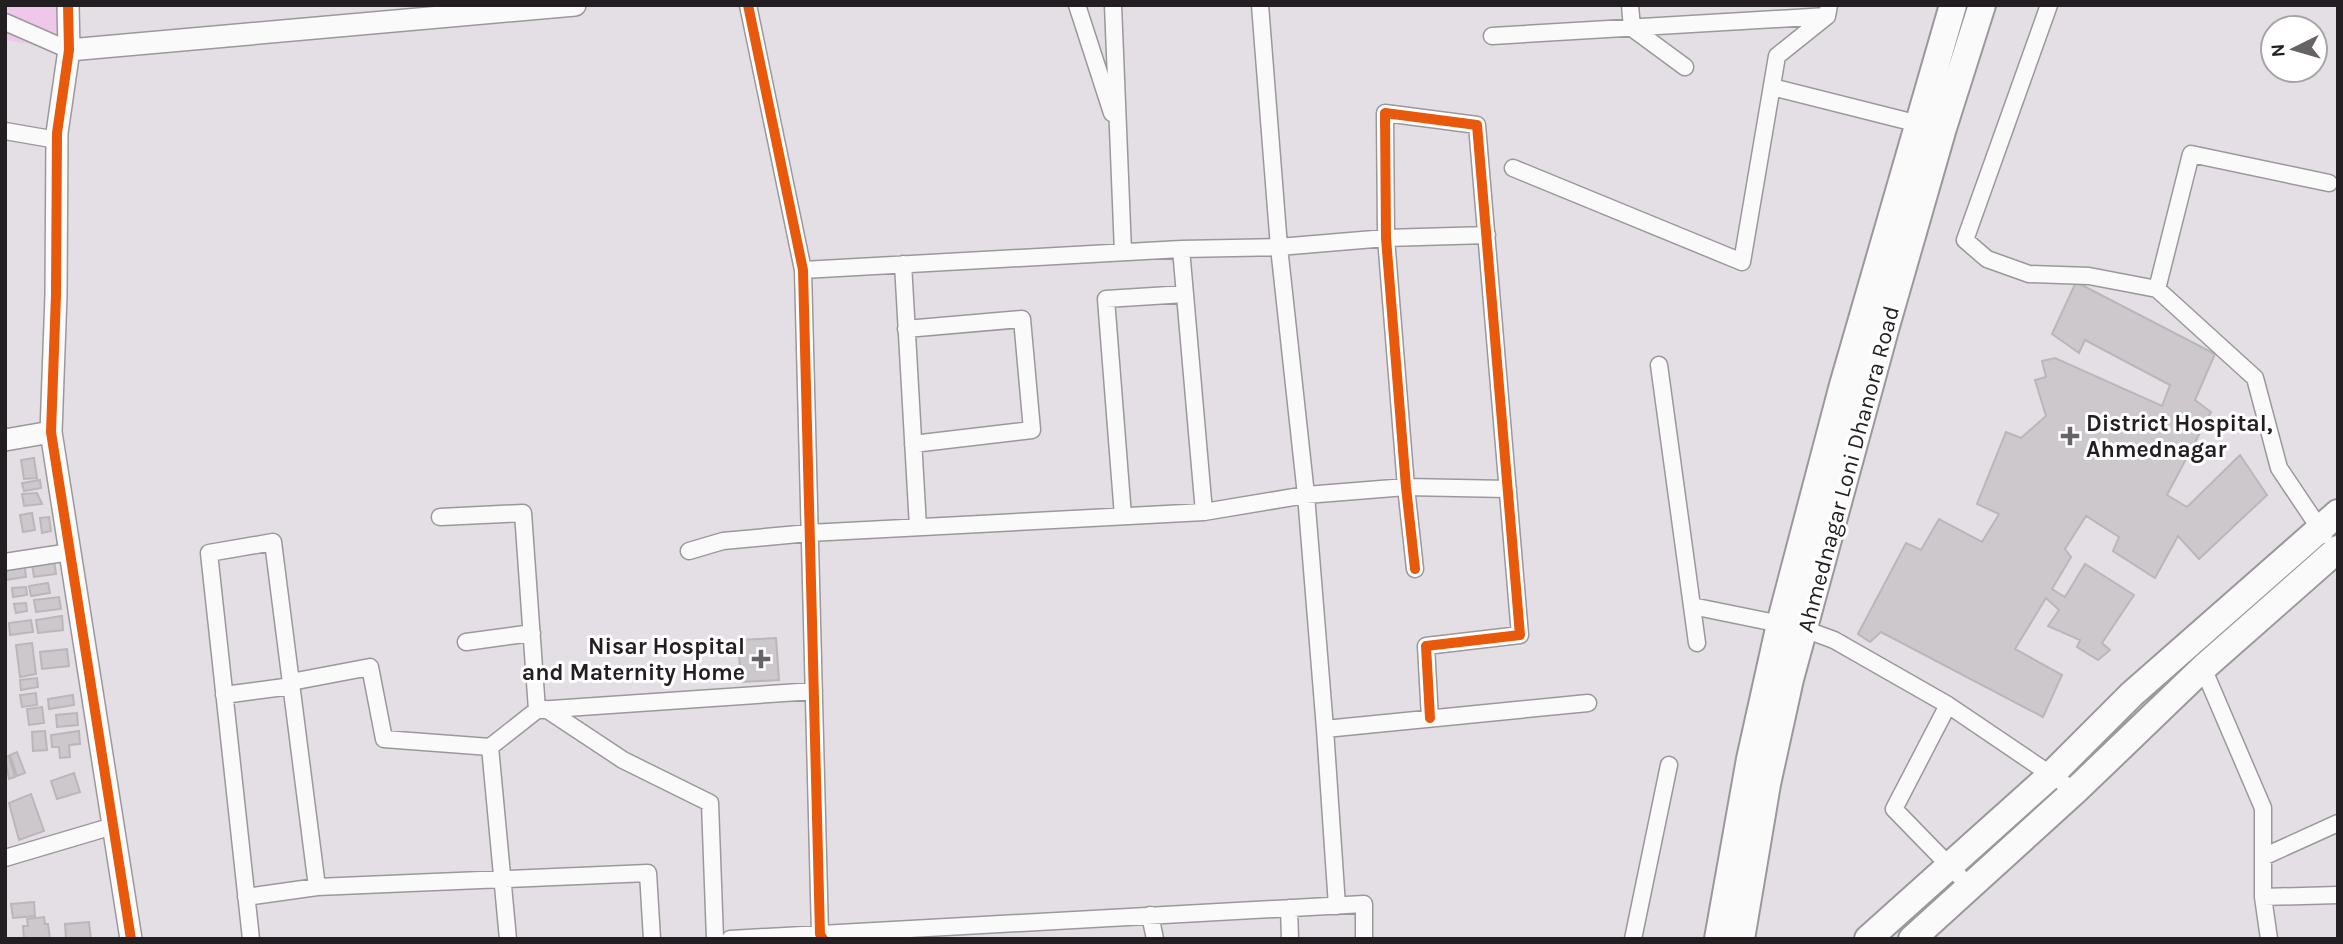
<svg xmlns="http://www.w3.org/2000/svg" width="2343" height="944" font-family="Karla,sans-serif">
<style>
.green{fill:#efc7ea}
.building{fill:#cdc8cc;stroke:#bab6ba;stroke-width:2}
.lines{fill:none;stroke-linecap:round;stroke-linejoin:round}
.minor-casing{stroke:#9b989b;stroke-width:19}
.tertiary-casing{stroke:#9b989b;stroke-width:24}
.primary-casing{stroke:#9b989b;stroke-width:30}
.minor{stroke:#fbfafb;stroke-width:16}
.tertiary{stroke:#fbfafb;stroke-width:21}
.primary{stroke:#fbfafb;stroke-width:26}
.cycleway-casing{stroke:#fff;stroke-width:15}
.cycleway{stroke:#e8590c;stroke-width:10}
.poi-dot{fill:#666265;stroke:#fff;stroke-width:2.5}
.labels{text-anchor:middle;stroke-width:6;stroke-linejoin:round;paint-order:stroke}
.poi-label{font-size:23px;font-weight:bold;fill:#221e21;stroke:#fff;text-anchor:start}
.street-label{font-size:23px;fill:#221e21;stroke:#fff}
</style>
<rect width="100%" height="100%" fill="#e4dfe4"/>
<path class="green" d="M5,5H63L69,50L5,40Z"/>
<path class="building" d="M2076,282L2215,354L2195,400L2211,412L2167,495L2187,507L2240,455L2267,495L2199,559L2178,536L2155,578L2113,551L2119,537L2086,516L2065,549L2071,557L2052,589L2065,597L2085,564L2134,595L2102,643L2110,650L2098,660L2077,647L2080,640L2048,626L2059,610L2046,598L2015,649L2062,675L2043,717L1881,632L1870,642L1858,634L1906,543L1921,550L1939,519L1982,542L1999,514L1977,504L2006,432L2021,438L2046,416L2035,380L2046,377L2042,361L2055,358L2162,406L2170,385L2085,340L2079,353L2052,334Z
M34,458L37,478L24,479L21,460Z
M40,480L41,488L24,491L22,483Z
M37,493L42,504L24,506L22,494Z
M32,513L35,530L23,532L20,515Z
M49,517L51,531L42,533L40,518Z
M53,554L56,574L34,577L31,558Z
M24,561L26,577L5,580V564Z
M48,583L50,593L31,596L29,586Z
M26,587L27,595L13,597L12,588Z
M59,597L61,609L36,612L34,600Z
M26,603L27,611L16,613L14,604Z
M62,616L63,630L38,633L36,620Z
M31,620L33,632L10,635L9,623Z
M776,638L779,680L741,682L738,640Z
M32,643L36,674L20,677L16,645Z
M67,649L69,666L42,669L40,652Z
M37,678L38,687L21,690L20,680Z
M36,693L37,705L22,707L20,695Z
M73,695L74,705L49,709L48,699Z
M42,707L44,723L29,725L27,709Z
M77,713L78,725L57,727L56,715Z
M45,731L47,750L33,751L32,732Z
M79,731L80,744L69,745L70,757L60,758L59,747H52L51,735Z
M17,752L25,773L17,776L10,755Z
M9,756L15,777L9,779L5,757Z
M74,773L80,792L57,799L51,781Z
M31,794L44,831L19,840L9,803Z
M34,902L35,916L13,918L11,904Z
M44,917L45,924H48L50,938L24,939L23,926H28L27,919Z
M89,922L91,939H66L65,924Z"/>
<g class="lines">
<defs>
<path id="minor" d="M748,5L803,270L820,934L823,939
M1077,5L1112,113
M1113,5L1123,252
M1260,5L1279,247L1306,495L1325,729L1337,906
M1630,5L1632,28L1685,67
M2049,5L1965,240L1987,259L2029,274L2089,276L2157,289L2255,378L2279,468L2324,535
M5,22L69,50
M1492,36L1827,16L1829,5
M1772,87L1919,124
M5,131L57,140
M1513,168L1742,262L1777,56L1827,16
M1181,249L1204,512
M903,264L918,527
M803,270L1181,249L1279,247L1386,238L1487,235
M2157,289L2191,154L2329,183
M906,329L1022,319L1032,430L913,444
M1659,365L1697,643
M1123,516L1106,299L1185,294
M440,517L523,513L537,710L814,691
M689,551L723,541L809,533L1204,512L1306,495L1406,487L1508,489
M5,562L70,552
M1415,569L1406,487L1386,238L1385,113L1477,125L1520,635L1426,646L1430,718
M1692,606L1780,624
M1804,629L1834,640L1948,705L2075,791
M466,642L532,633
M2203,668L2263,808V897L2269,939
M291,682L370,667L384,739L490,747
M224,695L292,686
M1948,705L1894,809L1970,887
M546,709L623,760L710,803L715,939
M1325,729L1588,703
M2263,857L2338,823
M5,858L113,826
M246,897L317,887L648,873L652,939
M2263,897L2338,895
M1289,908L1290,939
M1150,915L1155,939
M251,939L209,553L273,542L317,887
M508,939L490,747L537,710
M730,939L1364,904V939
M1633,939L1669,765"/>
<path id="tertiary" d="M68,5L69,50L57,133L56,295L51,432L131,939
M69,50L575,5
M5,440L51,432"/>
<path id="primary" d="M1718,939L1750,759L1780,624L1843,385L1953,5
M1741,939L1767,784L1790,679L1886,326L1943,128L1982,5
M1868,939L2051,775L2132,694L2338,513
M1912,939L2075,791L2203,668L2338,549"/>
</defs>
<use href="#minor" class="minor-casing"/>
<use href="#tertiary" class="tertiary-casing"/>
<use href="#primary" class="primary-casing"/>
<use href="#minor" class="minor"/>
<use href="#tertiary" class="tertiary"/>
<use href="#primary" class="primary"/>
<defs>
<path id="cycleway" d="M68,5L69,50L57,133L56,295L51,432L131,939
M748,5L803,270L820,934L823,939
M1415,569L1406,487L1386,238L1385,113L1477,125L1520,635L1426,646L1430,718"/>
</defs>
<use href="#cycleway" class="cycleway-casing"/>
<use href="#cycleway" class="cycleway"/>
</g>
<g class="poi-dot">
<path d="M2066.5 425.5h7v7h7v7h-7v7h-7v-7h-7v-7h7z"/>
<path d="M757.5 648.5h7v7h7v7h-7v7h-7v-7h-7v-7h7z"/>
</g>
<g class="labels">
<g class="poi-label">
<text x="2086" y="431">District Hospital,<tspan x="2086" dy="26">Ahmednagar</tspan></text>
<text x="745" y="654" text-anchor="end">Nisar Hospital<tspan x="745" dy="26">and Maternity Home</tspan></text>
</g>
<g class="street-label">
<text transform="translate(1848 469) rotate(-75)" y="8">Ahmednagar Loni Dhanora Road</text>
</g>
</g>
<rect width="2343" height="944" fill="none" stroke="#221e21" stroke-width="14"/>
<g transform="translate(2294 49) rotate(265)"><circle r="33" fill="#ffffff" stroke="#a7a5a6" stroke-width="2"/>
<path d="M0-5L12 26L0 18L-12 26Z" fill="#666265"/>
<text y="-10" font-size="19" font-weight="bold" text-anchor="middle" fill="#221e21">N</text>
</g>
</svg>
